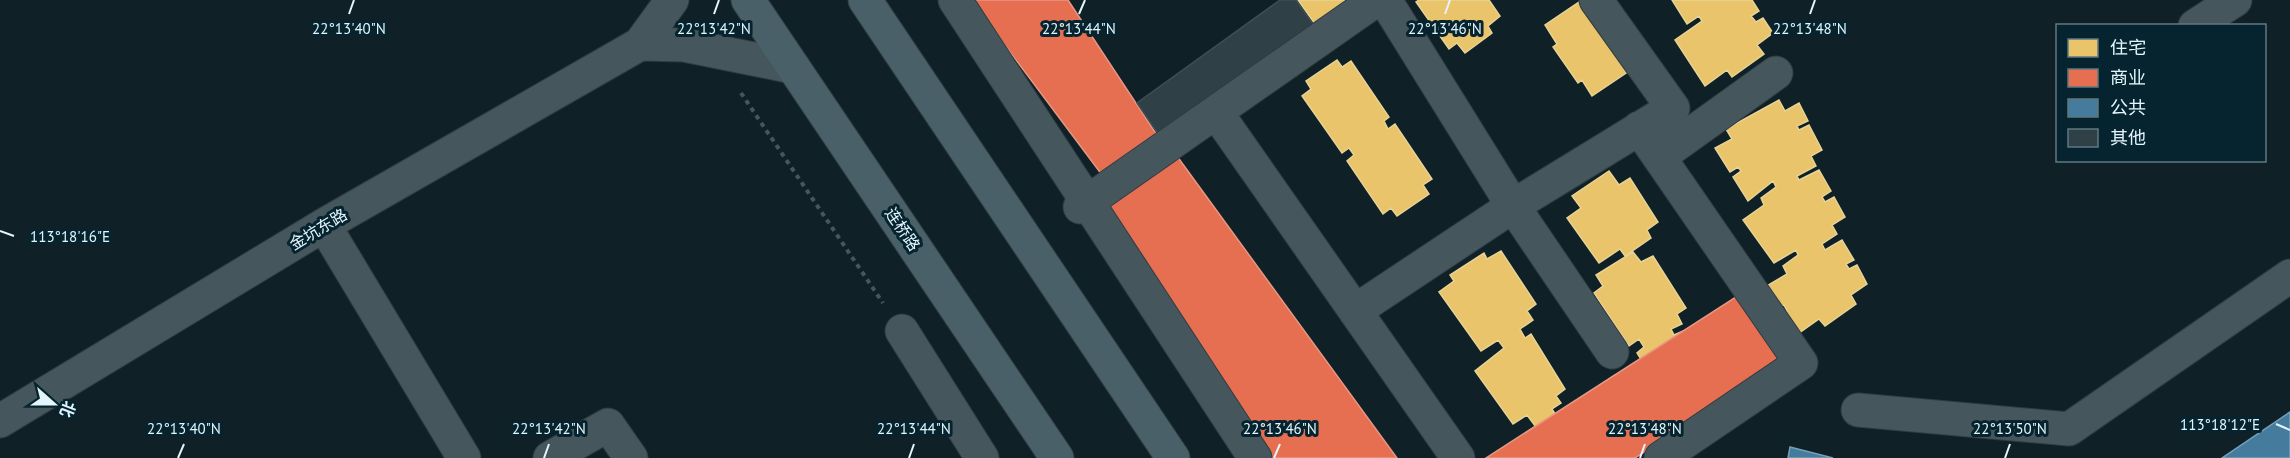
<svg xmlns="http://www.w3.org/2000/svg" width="2290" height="458" font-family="'PT Sans','Noto Sans SC',sans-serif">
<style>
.homes{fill:#e9c46a;stroke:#e8d396;stroke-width:1.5}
.shops{fill:#e76f51;stroke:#e69784;stroke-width:1.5}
.public{fill:#457b9d;stroke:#75a0ba;stroke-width:1.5}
.building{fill:#2f4046;stroke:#404d53;stroke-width:1.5}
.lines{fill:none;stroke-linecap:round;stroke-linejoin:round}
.minor-casing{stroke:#2f3d42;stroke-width:35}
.major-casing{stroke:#2f3d42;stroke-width:35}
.path{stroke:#48565c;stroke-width:4;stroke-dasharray:4.5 4.5;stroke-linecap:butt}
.minor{stroke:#46565d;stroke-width:33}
.major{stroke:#4a6068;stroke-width:33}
.ticks{fill:none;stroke:#e4f5fc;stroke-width:2}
.labels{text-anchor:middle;stroke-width:6;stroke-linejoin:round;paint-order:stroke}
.street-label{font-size:16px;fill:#e4f5fc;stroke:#06242f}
.ticks-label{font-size:15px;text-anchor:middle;fill:#e4f5fc;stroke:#06242f;stroke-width:6;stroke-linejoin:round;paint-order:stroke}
</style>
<rect width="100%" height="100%" fill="#0f2026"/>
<path class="homes" d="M1298,0H1356L1317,27Z
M1419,0H1489L1500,16L1488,26L1492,33L1465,53L1457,43L1449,49L1416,2Z
M1582,0L1632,69L1592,96L1582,80L1578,83L1553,47L1557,44L1545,25Z
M1672,0H1752L1759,11L1751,16L1756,22L1763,18L1773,33L1757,45L1764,54L1732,77L1727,70L1705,86L1675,40L1702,21L1699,16L1687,24Z
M1337,60L1342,67L1351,61L1389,117L1384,121L1388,129L1395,124L1432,179L1423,185L1429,194L1397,216L1391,208L1383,214L1347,161L1354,155L1349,148L1342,153L1302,96L1311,89L1306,81Z
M1779,100L1785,111L1799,103L1808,121L1797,126L1799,130L1809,125L1822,150L1811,156L1816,166L1797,176L1799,180L1819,170L1831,191L1822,197L1825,202L1834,197L1845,217L1832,225L1837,234L1822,244L1825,250L1842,240L1854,260L1846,264L1849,269L1857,265L1867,284L1851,295L1856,304L1825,326L1819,319L1795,336L1782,315L1787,311L1784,305L1778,309L1765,287L1787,274L1783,266L1798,255L1796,250L1774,263L1743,220L1764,205L1761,198L1776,187L1773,181L1748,201L1733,177L1741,171L1738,167L1730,172L1715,148L1732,139L1726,129Z
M1609,171L1619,185L1630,178L1658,222L1647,230L1651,238L1625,256L1620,249L1599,263L1567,218L1581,208L1572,196Z
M1501,251L1536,304L1527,311L1533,320L1520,329L1525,338L1531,334L1565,389L1556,396L1561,403L1552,409L1555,414L1564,409L1597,458H1530L1517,439L1536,427L1527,415L1513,424L1475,371L1504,348L1498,340L1481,351L1439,292L1454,281L1450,275L1484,253L1487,259Z
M1633,252L1641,262L1653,256L1686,308L1677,314L1682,324L1671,329L1674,335L1688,329L1722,383L1712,390L1720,402L1683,426L1637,353L1644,347L1639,339L1629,346L1594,293L1603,286L1596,275Z
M1615,375L1659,441L1633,458H1627L1586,395Z"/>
<path class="shops" d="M971,0H1068L1159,138L1105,179Z
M1174,152L1397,458H1270L1101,203Z
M1742,293L1783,363L1635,458H1486Z"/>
<path class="public" d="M2290,412V458H2222Z
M1790,447L1833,458H1788Z"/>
<path class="building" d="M1280,0H1296L1316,28L1161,138L1137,103Z"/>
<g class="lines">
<defs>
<path id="minor" d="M955,0L1255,458
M1385,0L1513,206L1612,352
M2195,26L2235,0
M640,44L684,45L793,67
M1216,112L1458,458
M1639,128L1801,363L1661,458
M1659,157L1776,73
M1080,207L1376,0
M324,225L464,458
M1355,311L1513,206L1673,108L1596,0
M902,331L982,458
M1858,410L2069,429L2290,276
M0,421L324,225L640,44L672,0
M550,458L608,425L631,458"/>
<path id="major" d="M748,0L1057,458
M865,0L1173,458"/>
</defs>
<use href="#minor" class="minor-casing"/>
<use href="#major" class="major-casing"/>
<path class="path" d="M741,93L883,303"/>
<use href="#minor" class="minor"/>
<use href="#major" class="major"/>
</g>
<path class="ticks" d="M349,14L354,0M714,14L719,0M1079,14L1085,0M1445,14L1450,0M1810,14L1815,0M0,231L14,236M2276,424L2290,430M178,458L184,444M544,458L549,444M909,458L914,444M1274,458L1280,444M1640,458L1645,444M2005,458L2010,444"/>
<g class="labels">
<g class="street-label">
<text transform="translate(318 229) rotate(-31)" y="6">金坑东路</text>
<text transform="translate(903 229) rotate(56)" y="6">连桥路</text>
</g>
</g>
<g class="ticks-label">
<text x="349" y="34">22°13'40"N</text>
<text x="714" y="34">22°13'42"N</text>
<text x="1079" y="34">22°13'44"N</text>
<text x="1445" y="34">22°13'46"N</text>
<text x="1810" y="34">22°13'48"N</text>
<text x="70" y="242">113°18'16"E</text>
<text x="2220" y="430">113°18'12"E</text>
<text x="184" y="434">22°13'40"N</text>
<text x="549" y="434">22°13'42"N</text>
<text x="914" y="434">22°13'44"N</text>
<text x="1280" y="434">22°13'46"N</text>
<text x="1645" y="434">22°13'48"N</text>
<text x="2010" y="434">22°13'50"N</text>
</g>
<rect x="2056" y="24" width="210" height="138" fill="#06242f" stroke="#5f7881" stroke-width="1.5"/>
<rect x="2068" y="39" width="30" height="18" fill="#e9c46a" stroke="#5f7881" stroke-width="1.5"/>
<text x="2110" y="54" font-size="18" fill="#e4f5fc">住宅</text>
<rect x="2068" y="69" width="30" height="18" fill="#e76f51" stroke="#5f7881" stroke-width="1.5"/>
<text x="2110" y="84" font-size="18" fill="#e4f5fc">商业</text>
<rect x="2068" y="99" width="30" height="18" fill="#457b9d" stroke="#5f7881" stroke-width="1.5"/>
<text x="2110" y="114" font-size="18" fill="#e4f5fc">公共</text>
<rect x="2068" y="129" width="30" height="18" fill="#2f4046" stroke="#5f7881" stroke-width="1.5"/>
<text x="2110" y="144" font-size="18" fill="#e4f5fc">其他</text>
<g transform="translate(54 404) rotate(111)" stroke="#06242f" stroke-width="4.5" paint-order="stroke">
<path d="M0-4.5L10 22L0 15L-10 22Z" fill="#e4f5fc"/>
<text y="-9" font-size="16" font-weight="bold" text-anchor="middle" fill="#e4f5fc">北</text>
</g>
</svg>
